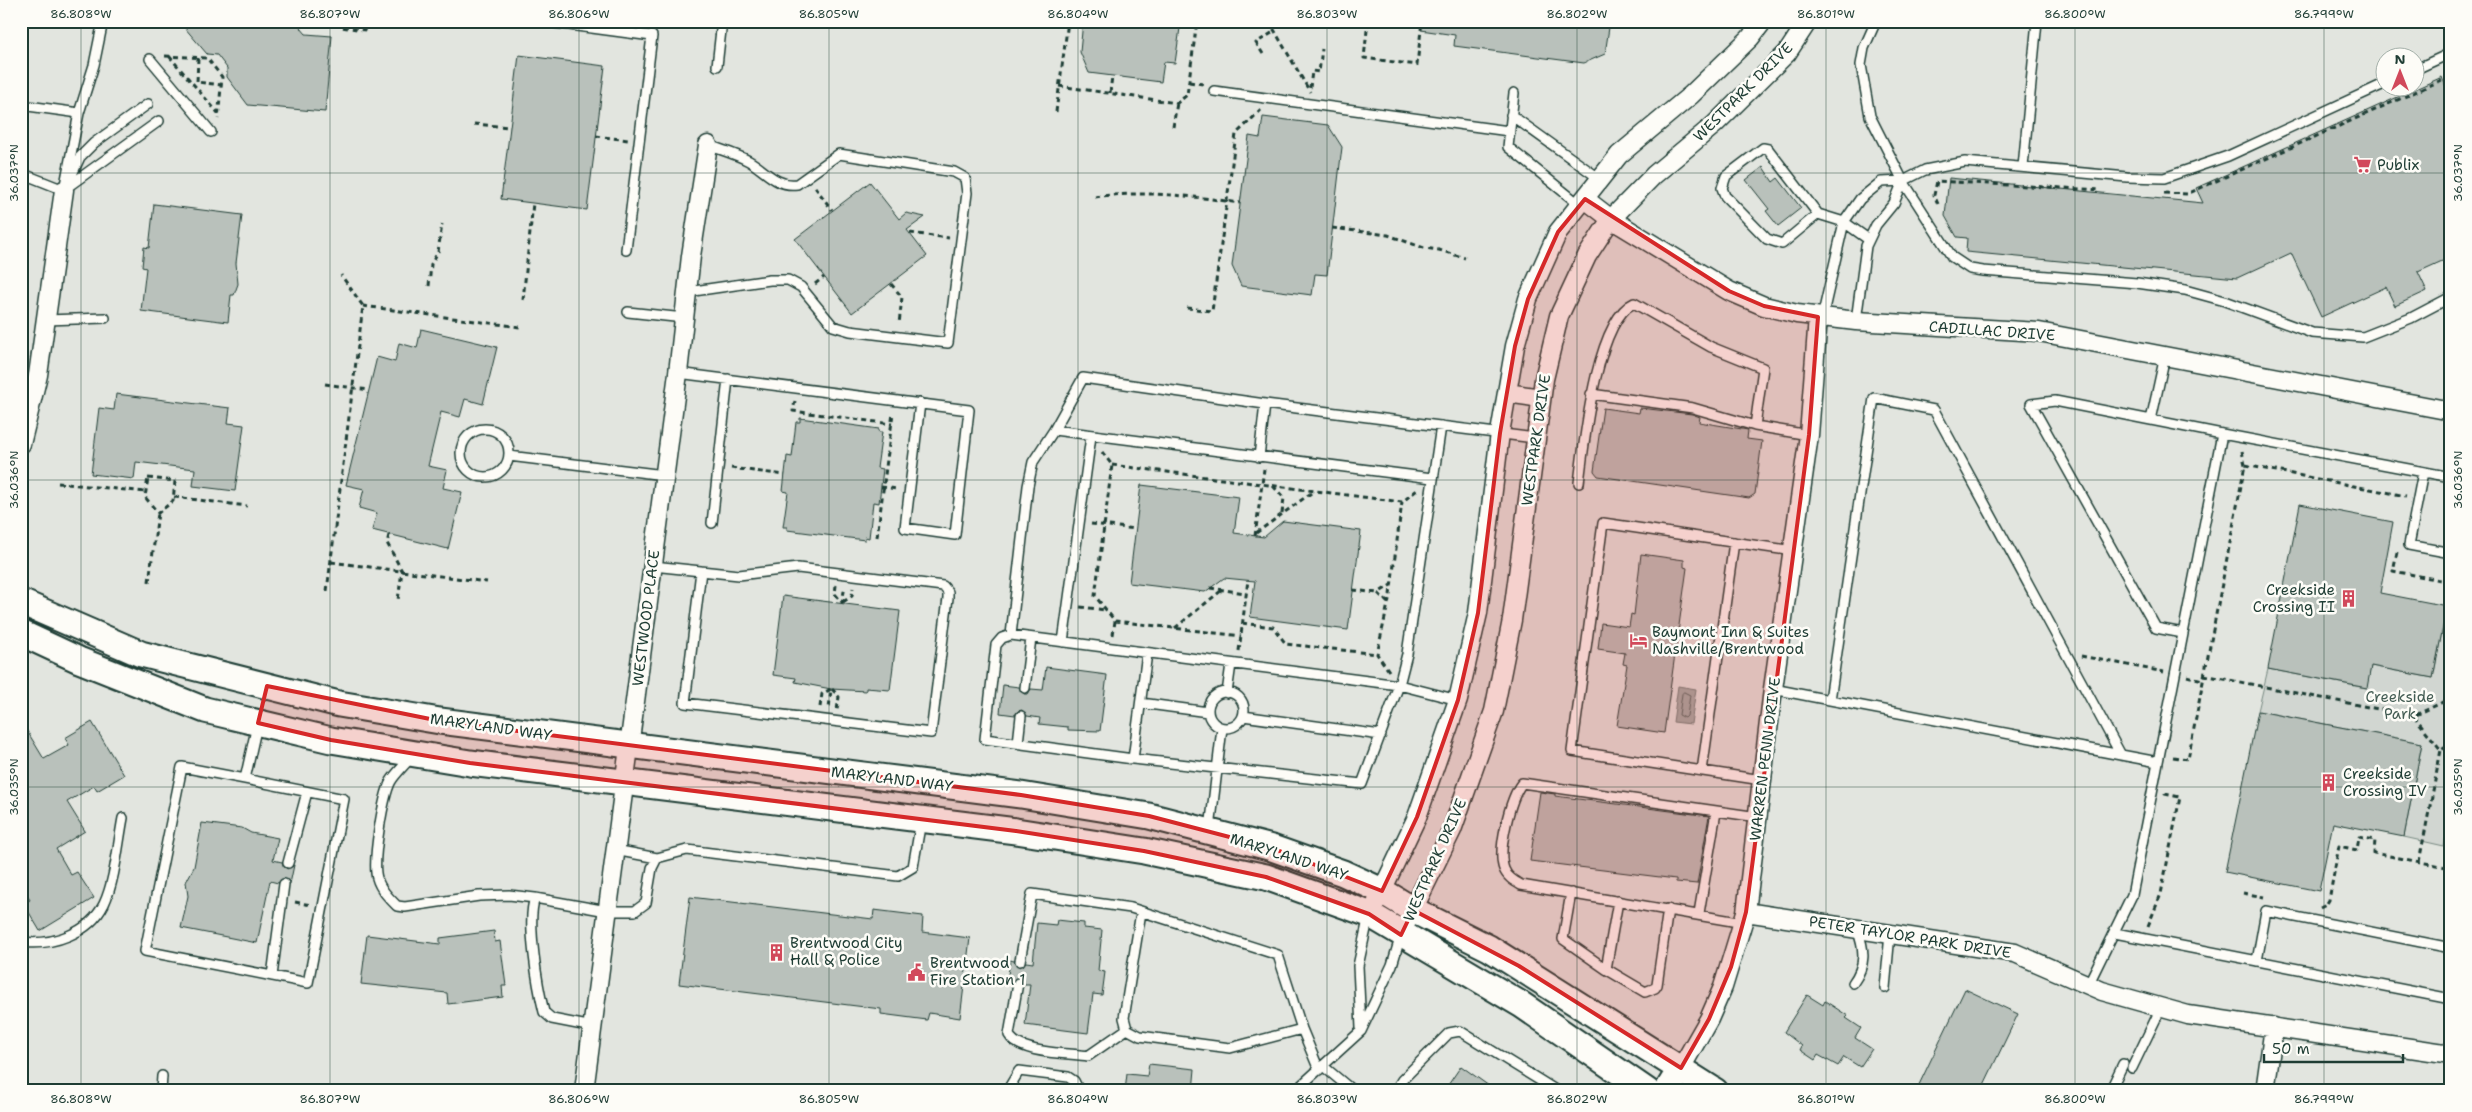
<svg xmlns="http://www.w3.org/2000/svg" width="2472" height="1112" font-family="'Shantell Sans',sans-serif">
<style>
.built{fill:#e2e5df;fill-rule:evenodd}
.green{fill:#d1d6d1;stroke:#788a82}
.water{fill:#a3aea7;stroke:#6e8179}
.lines{fill:none;stroke-linecap:round;stroke-linejoin:round}
.shore{stroke:#546a62;stroke-width:1}
.building{fill:#b9c1bb;stroke:#1f3d34}
.service-casing{stroke:#1f3d34;stroke-width:12}
.minor-casing{stroke:#1f3d34;stroke-width:21}
.secondary-casing{stroke:#1f3d34;stroke-width:29}
.path{stroke:#1f3d34;stroke-width:3;stroke-dasharray:5 4;stroke-linecap:butt}
.service{stroke:#fdfcf7;stroke-width:9}
.minor{stroke:#fdfcf7;stroke-width:18}
.secondary{stroke:#fdfcf7;stroke-width:25}
.marked{fill:#d62828;fill-opacity:0.2;stroke:#d62828;stroke-width:4;stroke-linejoin:round}
.ticks{fill:none;stroke:#1f3d34;stroke-width:1;stroke-opacity:0.45}
.labels{text-anchor:middle;stroke-width:5;stroke-linejoin:round;paint-order:stroke}
.street-label{font-size:15px;fill:#1f3d34;stroke:#fdfcf7}
.poi-label{font-size:15px;fill:#1f3d34;stroke:#fdfcf7;text-anchor:start}
.park-label{font-size:15px;fill:#435c53;stroke:#fdfcf7}
.neatline{fill:none;stroke:#1f3d34;stroke-width:2}
.ticks-label{font-size:12px;text-anchor:middle;fill:#1f3d34}
</style>
<rect width="100%" height="100%" fill="#f4f4ef"/>
<filter id="ink" filterUnits="userSpaceOnUse"><feTurbulence type="fractalNoise" baseFrequency=".02" numOctaves="2"/><feDisplacementMap in="SourceGraphic" scale="10" xChannelSelector="R" yChannelSelector="G"/><feConvolveMatrix kernelMatrix="1 2 1 2 8 2 1 2 1" color-interpolation-filters="sRGB"/></filter>
<g filter="url(#ink)">
<path class="built" d="M21,21H2451V1091H21ZM2384,58H2414V88H2384Z"/>
<path class="green" d="M2451,608V809L2444,846L2404,837L2422,743L2258,711L2268,669L2366,688L2371,666L2433,678L2446,611L2450,612Z"/>
<path class="water" d="M1678,686L1696,689L1691,724L1673,722Z"/>
<g class="lines">
<path class="shore" d="M1684,692L1690,695L1687,716L1685,718L1679,715L1682,694Z"/>
</g>
<path class="building" d="M179,21H295L306,34L332,36L325,112L248,105L227,77V68L217,55L207,54Z
M1083,21H1181L1175,63L1164,62L1161,82L1089,73L1080,52Z
M1421,21H1610L1605,54L1584,63L1454,46L1455,35L1421,30Z
M519,55L605,66L587,210L501,199Z
M2442,77L2446,87L2451,85V257L2418,272L2427,291L2395,306L2386,287L2321,317L2291,253L2237,278L1966,252L1967,238L1957,237L1945,216L1949,178L2203,203L2196,188Z
M1263,117L1328,125L1342,147L1327,275L1315,274L1312,295L1241,286L1232,266L1249,136L1260,138Z
M1763,167L1773,182L1778,178L1801,208L1778,226L1766,211L1769,209L1746,180Z
M870,182L899,219L906,213L925,217L907,230L927,256L852,313L795,239Z
M154,204L242,215L236,263L238,284L234,295H231L228,322L141,311L146,268L142,267L144,247L149,248Z
M421,329L497,347L483,404L465,399L460,417L441,412L428,466L447,470L443,488L462,492L448,549L372,530L377,513L359,508L364,489L346,485L377,357L395,362L399,343L417,348Z
M116,394L230,408L228,423L244,425L235,491L193,486L195,469L136,462L134,479L91,474L99,408L114,410Z
M1603,408L1639,413L1640,408L1692,414L1700,417L1699,422L1748,430L1747,439L1762,441L1755,494L1749,498L1598,476L1594,471Z
M800,418L879,429V432H882L877,468L883,469L879,503L873,502L869,538L865,537V540L787,530V527H783L788,492L783,491L787,456L792,457L796,422H800Z
M1141,485L1239,497L1234,533L1264,537L1283,521L1361,531L1348,630L1250,617L1255,581L1224,578L1205,592L1129,583Z
M2300,504L2393,522L2380,593L2447,606L2433,678L2371,666L2367,688L2268,669Z
M1641,554L1684,560V567L1687,568L1664,733L1617,726L1627,665L1623,664L1625,653L1598,649L1601,623L1629,627L1631,614L1634,615Z
M783,596L900,611L890,690L866,688V691L831,689L795,682L796,678L773,675Z
M1046,667L1107,675L1100,731L1068,730V727L1039,724L1040,718L1027,716L1022,710L1018,711L1015,715L1000,713L1003,685L1019,687L1024,694H1028L1031,689L1043,690Z
M2258,711L2422,743L2404,837L2333,823L2319,891L2225,872Z
M21,721L44,759L69,745L65,738L92,722L124,775L97,791L94,786L67,802L85,831L56,849L71,875L77,872L94,898L40,931L24,904L30,900L21,885Z
M1540,792L1555,794V796L1709,816L1697,884L1676,882V879L1530,861Z
M202,823L242,828L251,833L278,838L273,860L282,862L287,869L294,865L290,884L284,878L278,883L270,881L257,943L181,928L188,896L186,882L194,867Z
M690,897L873,919L874,910L923,916L922,932L970,938L960,1018L929,1013L927,1020L881,1014V1009L679,984Z
M1057,920L1084,923V928L1102,930L1098,971L1105,972L1102,995L1093,994L1088,1033L1025,1025L1030,984H1024L1022,979L1019,977L1012,982H1007L1010,960L1014,961L1019,967L1026,962L1033,963L1037,923L1056,925Z
M494,931L495,942L500,941L506,986H502L503,997L448,1004L447,993L361,984L367,935L440,944V938Z
M1965,989L2018,1014L1981,1091H1916Z
M1807,995L1823,1005L1825,1001L1848,1016L1846,1018L1861,1028L1855,1038L1872,1049L1860,1067L1844,1057L1838,1066L1818,1055L1815,1060L1800,1050L1802,1046L1784,1032Z
M1149,1064L1195,1069L1193,1091H1125L1127,1074L1147,1076Z
M1461,1066L1496,1091H1444Z"/>
<g class="lines">
<defs>
<path id="service" d="M539,21L652,36L626,250
M1876,21L1864,48L1861,65L1870,116L1903,181L1952,257L1970,269L1983,271L2137,283L2185,290L2225,301L2312,333L2363,337L2411,318L2451,297
M150,59L211,132
M717,66L722,21
M2414,70L2451,53
M1214,91L1509,131
M1514,93L1508,147L1580,205
M21,105L79,113
M1511,115L1600,179
M2023,167L2037,21
M21,173L64,190
M70,179L80,157L94,143L148,104
M66,188L159,121
M64,190L79,113L94,65L103,21
M1818,214L1782,244L1767,239L1725,196L1722,188L1726,176L1763,148L1768,149L1818,214L1844,222L1868,239
M687,292L770,280H788L801,287L833,326L850,331L948,343L967,193L965,178L954,172L839,154L797,184C776,187 765,170 749,161C736,154 721,150 708,145
M628,312L684,318
M1822,318L1844,222L1860,199L1881,182L1903,181L1925,170L1965,162L2127,177L2164,178L2228,156L2384,84
M46,320L105,318
M1856,321L1866,246L1876,225L1894,203L1903,181
M678,373L969,410L955,535L905,528L920,403
M1591,394L1693,408L1755,426
M2151,420L2165,356
M1441,426L1407,654L1399,685L1362,784L1133,759L985,739L996,645L1002,638L1011,635L1399,685L1458,700
M461 453a24 24 0 1 1 48 0a24 24 0 1 1-48 0Z
M1054,430L1083,378L1265,404L1535,438
M2222,434L2451,477
M509,456L664,475
M1259,457L1265,404
M2423,472L2409,545L2451,553
M1579,483C1584,444 1596,320 1634,303L1711,347L1763,368L1755,426L1809,435
M712,523L728,379
M653,566L739,575L798,568L943,586L948,592V598L931,733L685,703L701,571
M1011,635L1028,486L1033,462L1054,430L1432,478
M1063,642L1091,436
M1025,688L1031,638
M1773,689L1830,700L1874,398L1934,410L2121,755L2158,762L2132,895L2088,985
M1208 710a18 18 0 1 1 36 0a18 18 0 1 1-36 0Z
M1227,693L1231,664
M1830,700L2121,755
M1141,703L1208,712
M1243,716L1381,735
M1018,743L1021,716
M411,757C405,765 396,773 391,781C383,796 372,862 377,878C380,889 389,898 397,906L405,907L479,896L509,895L535,898
M1133,759L1147,653
M2158,762L2222,434L2055,401L2031,404L2156,628L2183,633
M1702,771L1734,542
M245,779L344,799L308,983L145,951L182,767L245,779L257,725
M1762,780L1572,751L1603,523L1794,551
M1210,829L1222,728
M615,850L657,858
M288,863L307,792
M1571,893L1563,939L1606,969L1645,992L1655,988L1657,985L1668,909
M1699,913L1716,812
M1744,923L1521,885C1514,881 1507,877 1504,869C1497,851 1510,798 1522,783L1758,817
M2115,933L2451,999
M21,942C52,946 89,934 104,904C115,881 118,844 123,818
M1020,961L1032,894L1131,908L1278,955L1302,1029L1319,1070
M2257,961L2266,911L2451,948
M1606,969L1618,901
M272,976L284,884
M1018,983L1009,1035C1019,1054 1069,1053 1088,1056L1127,1029L1140,1036L1230,1048L1302,1029
M1853,983C1866,965 1865,950 1857,929
M1885,988L1890,934
M593,1027L552,1019L544,1012C538,988 526,920 535,898L607,911H635L646,903L652,868L657,858L687,850L898,876L913,867L921,821
M1361,1028L1358,966L1369,915
M1127,1029L1124,1018L1141,912
M1323,1066L1353,1091
M2132,1068L2161,1008
M161,1091L162,1076
M1007,1091L1019,1071L1068,1077L1074,1081L1079,1091
M1295,1091L1361,1031L1392,965L1401,935
M1395,1091L1402,1080L1449,1033L1460,1031L1557,1091
M2110,1091L2123,1064"/>
<path id="minor" d="M1585,199L1611,219L1729,291L1764,306L1797,314L1856,321L2039,332L2451,411
M1507,393L1541,398
M21,444L38,375L64,190
M1377,901L1417,817L1458,700L1478,613L1500,433L1515,346L1528,299L1558,232L1619,155L1691,95L1750,38L1763,21
M1746,912L2015,953L2102,991L2188,1015L2451,1054
M1408,920L1452,830L1494,711L1512,620L1544,379L1559,316L1587,256L1611,219L1654,175L1715,124L1787,53L1808,21
M1681,1068L1709,1019L1723,987L1746,912L1773,689L1809,435L1818,317
M584,1091L678,373L691,256L708,145
M2265,1091L2274,1027"/>
<path id="secondary" d="M21,602L141,654L339,704L440,721L1021,795L1149,816L1272,848L1343,873L1382,891L1413,910L1489,948L1715,1091
M21,633L79,660L205,710L331,740L470,763L1016,831L1144,851L1266,877L1369,914L1522,1005L1647,1091
M1667,1091L1681,1068"/>
</defs>
<use href="#service" class="service-casing"/>
<use href="#minor" class="minor-casing"/>
<use href="#secondary" class="secondary-casing"/>
<path class="path" d="M341,21L340,27L366,30
M1269,21L1310,92
M1368,21L1364,58L1417,65L1422,21
M1263,54L1256,43L1275,31
M165,56L207,58L222,77L218,119
M169,56L218,113
M198,58L197,82L221,85
M1189,82L1203,84
M1059,86L1177,103L1187,95L1197,21
M1310,88L1312,71L1319,72L1322,49
M1110,93L1112,76
M1056,112L1068,21
M474,124L510,127
M1173,127L1177,103
M596,136L628,140
M815,187L832,210
M2164,193L2187,194L2451,76
M1095,197C1144,190 1192,196 1240,203
M1938,204L1934,195L1937,181L2100,190
M1332,228L1388,235L1424,248L1439,250L1465,258
M910,233L949,238
M815,284L824,277
M891,284L902,297L899,324
M429,286L431,264L438,252L442,224
M523,300L533,203
M363,306L520,327
M1187,308L1212,311L1236,134L1261,110
M325,384L369,390
M795,401L793,411L892,424
M2242,451L2245,465
M1102,452L1112,465L1095,596L1115,621L1241,636
M1112,465L1402,502L1417,490
M731,468L785,475
M148,478L175,481L173,501L158,513L145,497Z
M58,483L146,492
M1273,486L1284,498L1282,513
M881,487L898,489
M174,497L247,506
M1091,524L1135,529
M1256,533L1314,491
M389,535L387,543L402,571L398,600
M1255,536L1264,469
M877,537L893,413
M2397,552L2393,571L2451,582
M331,562L487,582
M149,582L158,513
M836,585L835,594L842,602L845,586
M1210,588L1246,593
M1353,590L1378,593
M327,591L363,306L341,275
M843,602L852,596L853,588
M1388,603L1378,593L1391,585
M1080,607L1106,610
M1242,623L1273,627L1286,644L1377,654
M1175,628L1222,590
M1113,635L1115,621
M1239,651L1248,580
M2081,656L2164,672
M1389,671L1377,654L1390,595L1402,502
M2204,675L2414,716L2451,698
M2187,676L2203,680
M832,689L839,697L837,710
M820,707L822,694L831,689L829,709
M2414,716L2441,750L2451,744
M2173,757L2188,759L2245,465L2406,496
M2419,862L2441,750
M2243,893L2264,897
M295,902L311,905
M2320,908L2326,905L2329,900L2339,846L2357,850L2359,837L2375,840L2374,853L2451,868
M2148,926L2161,894L2180,797L2165,794L2166,792"/>
<use href="#service" class="service"/>
<use href="#minor" class="minor"/>
<use href="#secondary" class="secondary"/>
</g>
</g>
<path class="marked" d="M1585,199L1729,291L1764,306L1818,317L1809,435L1746,912L1731,967L1709,1019L1681,1068L1519,966L1413,910L1401,935L1369,914L1266,877L1144,851L1016,831L470,763L331,740L258,723L267,686L440,721L1021,795L1149,816L1272,848L1382,891L1417,817L1458,700L1478,613L1500,433L1515,346L1528,299L1558,232Z"/>
<path class="ticks" d="M81,21V1091M330,21V1091M579,21V1091M829,21V1091M1078,21V1091M1327,21V1091M1577,21V1091M1826,21V1091M2075,21V1091M2324,21V1091M21,173H2451M21,480H2451M21,787H2451"/>
<defs>
<symbol id="supermarket-bare" viewBox="-9 -9 18 18"><path d="M-6-5.5h2.5l.6 2H6L4.5 2H-2.5L-4.4-4H-6ZM-1.5 3.2a1.3 1.3 0 1 0 .1 0ZM3 3.2a1.3 1.3 0 1 0 .1 0Z" fill="#d1495b" stroke="#fdfcf7" stroke-width="2.5" paint-order="stroke"/></symbol>
<symbol id="building-bare" viewBox="-9 -9 18 18"><path d="M-4-6H4V6H1V3H-1V6H-4ZM-2.5-4.3h1.7v1.8h-1.7ZM.8-4.3h1.7v1.8H.8ZM-2.5-1h1.7V.8h-1.7ZM.8-1h1.7V.8H.8Z" fill="#d1495b" stroke="#fdfcf7" stroke-width="2.5" paint-order="stroke"/></symbol>
<symbol id="hotel-bare" viewBox="-9 -9 18 18"><path d="M-6-4.5h1.5V1H6V5H4.5V3h-9V5H-6ZM-4 0a1.8 1.8 0 1 1 3.6 0ZM.5 0V-2.5h3Q6-2.5 6 0Z" fill="#d1495b" stroke="#fdfcf7" stroke-width="2.5" paint-order="stroke"/></symbol>
<symbol id="civic-bare" viewBox="-9 -9 18 18"><path d="M-.6-6.5H3V-4.5H.6V-3L4-1V1h2V6H-6V1h2V-1L-.6-3ZM-1.2 2.5V6h2.4V2.5Z" fill="#d1495b" stroke="#fdfcf7" stroke-width="2.5" paint-order="stroke"/></symbol>
</defs>
<g fill-rule="evenodd">
<use href="#supermarket-bare" x="2350" y="152" width="25" height="25"/>
<use href="#building-bare" x="2336" y="586" width="25" height="25"/>
<use href="#hotel-bare" x="1626" y="628" width="25" height="25"/>
<use href="#building-bare" x="2316" y="770" width="25" height="25"/>
<use href="#building-bare" x="764" y="940" width="25" height="25"/>
<use href="#civic-bare" x="904" y="960" width="25" height="25"/>
</g>
<g class="labels">
<g class="street-label">
<text transform="translate(1743 92) rotate(-45)" y="5">WESTPARK DRIVE</text>
<text transform="translate(1992 331) rotate(4)" y="5">CADILLAC DRIVE</text>
<text transform="translate(1536 440) rotate(-82)" y="5">WESTPARK DRIVE</text>
<text transform="translate(646 618) rotate(-83)" y="5">WESTWOOD PLACE</text>
<text transform="translate(491 727) rotate(8)" y="5">MARYLAND WAY</text>
<text transform="translate(1765 759) rotate(-83)" y="5">WARREN PENN DRIVE</text>
<text transform="translate(892 779) rotate(7)" y="5">MARYLAND WAY</text>
<text transform="translate(1289 857) rotate(18)" y="5">MARYLAND WAY</text>
<text transform="translate(1435 860) rotate(-66)" y="5">WESTPARK DRIVE</text>
<text transform="translate(1910 937) rotate(9)" y="5">PETER TAYLOR PARK DRIVE</text>
</g>
<g class="poi-label">
<text x="2377" y="170">Publix</text>
<text x="2335" y="595" text-anchor="end">Creekside<tspan x="2335" dy="17">Crossing II</tspan></text>
<text x="1652" y="637">Baymont Inn &amp; Suites<tspan x="1652" dy="17">Nashville/Brentwood</tspan></text>
<text x="2343" y="779">Creekside<tspan x="2343" dy="17">Crossing IV</tspan></text>
<text x="790" y="948">Brentwood City<tspan x="790" dy="17">Hall &amp; Police</tspan></text>
<text x="930" y="968">Brentwood<tspan x="930" dy="17">Fire Station 1</tspan></text>
</g>
<g class="park-label">
<text x="2400" y="702">Creekside<tspan x="2400" dy="17">Park</tspan></text>
</g>
</g>
<rect width="2472" height="1112" fill="none" stroke="#fdfcf7" stroke-width="55"/>
<g transform="translate(2400 72)"><circle r="24" fill="#fdfcf7" stroke="#a4b0a9"/>
<path d="M0-4L9 19L0 12L-9 19Z" fill="#d1495b"/>
<text y="-8" font-size="14" font-weight="bold" text-anchor="middle" fill="#1f3d34">N</text>
</g>
<path d="M2264 1054v8h139v-8" fill="none" stroke="#1f3d34" stroke-width="2.5"/>
<text x="2272" y="1054" font-size="15" fill="#1f3d34" stroke="#fdfcf7" stroke-width="4" paint-order="stroke">50 m</text>
<rect x="28" y="28" width="2416" height="1056" class="neatline"/>
<g class="ticks-label">
<text x="81" y="18">86.808°W</text>
<text x="330" y="18">86.807°W</text>
<text x="579" y="18">86.806°W</text>
<text x="829" y="18">86.805°W</text>
<text x="1078" y="18">86.804°W</text>
<text x="1327" y="18">86.803°W</text>
<text x="1577" y="18">86.802°W</text>
<text x="1826" y="18">86.801°W</text>
<text x="2075" y="18">86.800°W</text>
<text x="2324" y="18">86.799°W</text>
<text transform="translate(14 173) rotate(-90)" y="4">36.037°N</text>
<text transform="translate(2458 173) rotate(-90)" y="4">36.037°N</text>
<text transform="translate(14 480) rotate(-90)" y="4">36.036°N</text>
<text transform="translate(2458 480) rotate(-90)" y="4">36.036°N</text>
<text transform="translate(14 787) rotate(-90)" y="4">36.035°N</text>
<text transform="translate(2458 787) rotate(-90)" y="4">36.035°N</text>
<text x="81" y="1103">86.808°W</text>
<text x="330" y="1103">86.807°W</text>
<text x="579" y="1103">86.806°W</text>
<text x="829" y="1103">86.805°W</text>
<text x="1078" y="1103">86.804°W</text>
<text x="1327" y="1103">86.803°W</text>
<text x="1577" y="1103">86.802°W</text>
<text x="1826" y="1103">86.801°W</text>
<text x="2075" y="1103">86.800°W</text>
<text x="2324" y="1103">86.799°W</text>
</g>
</svg>
